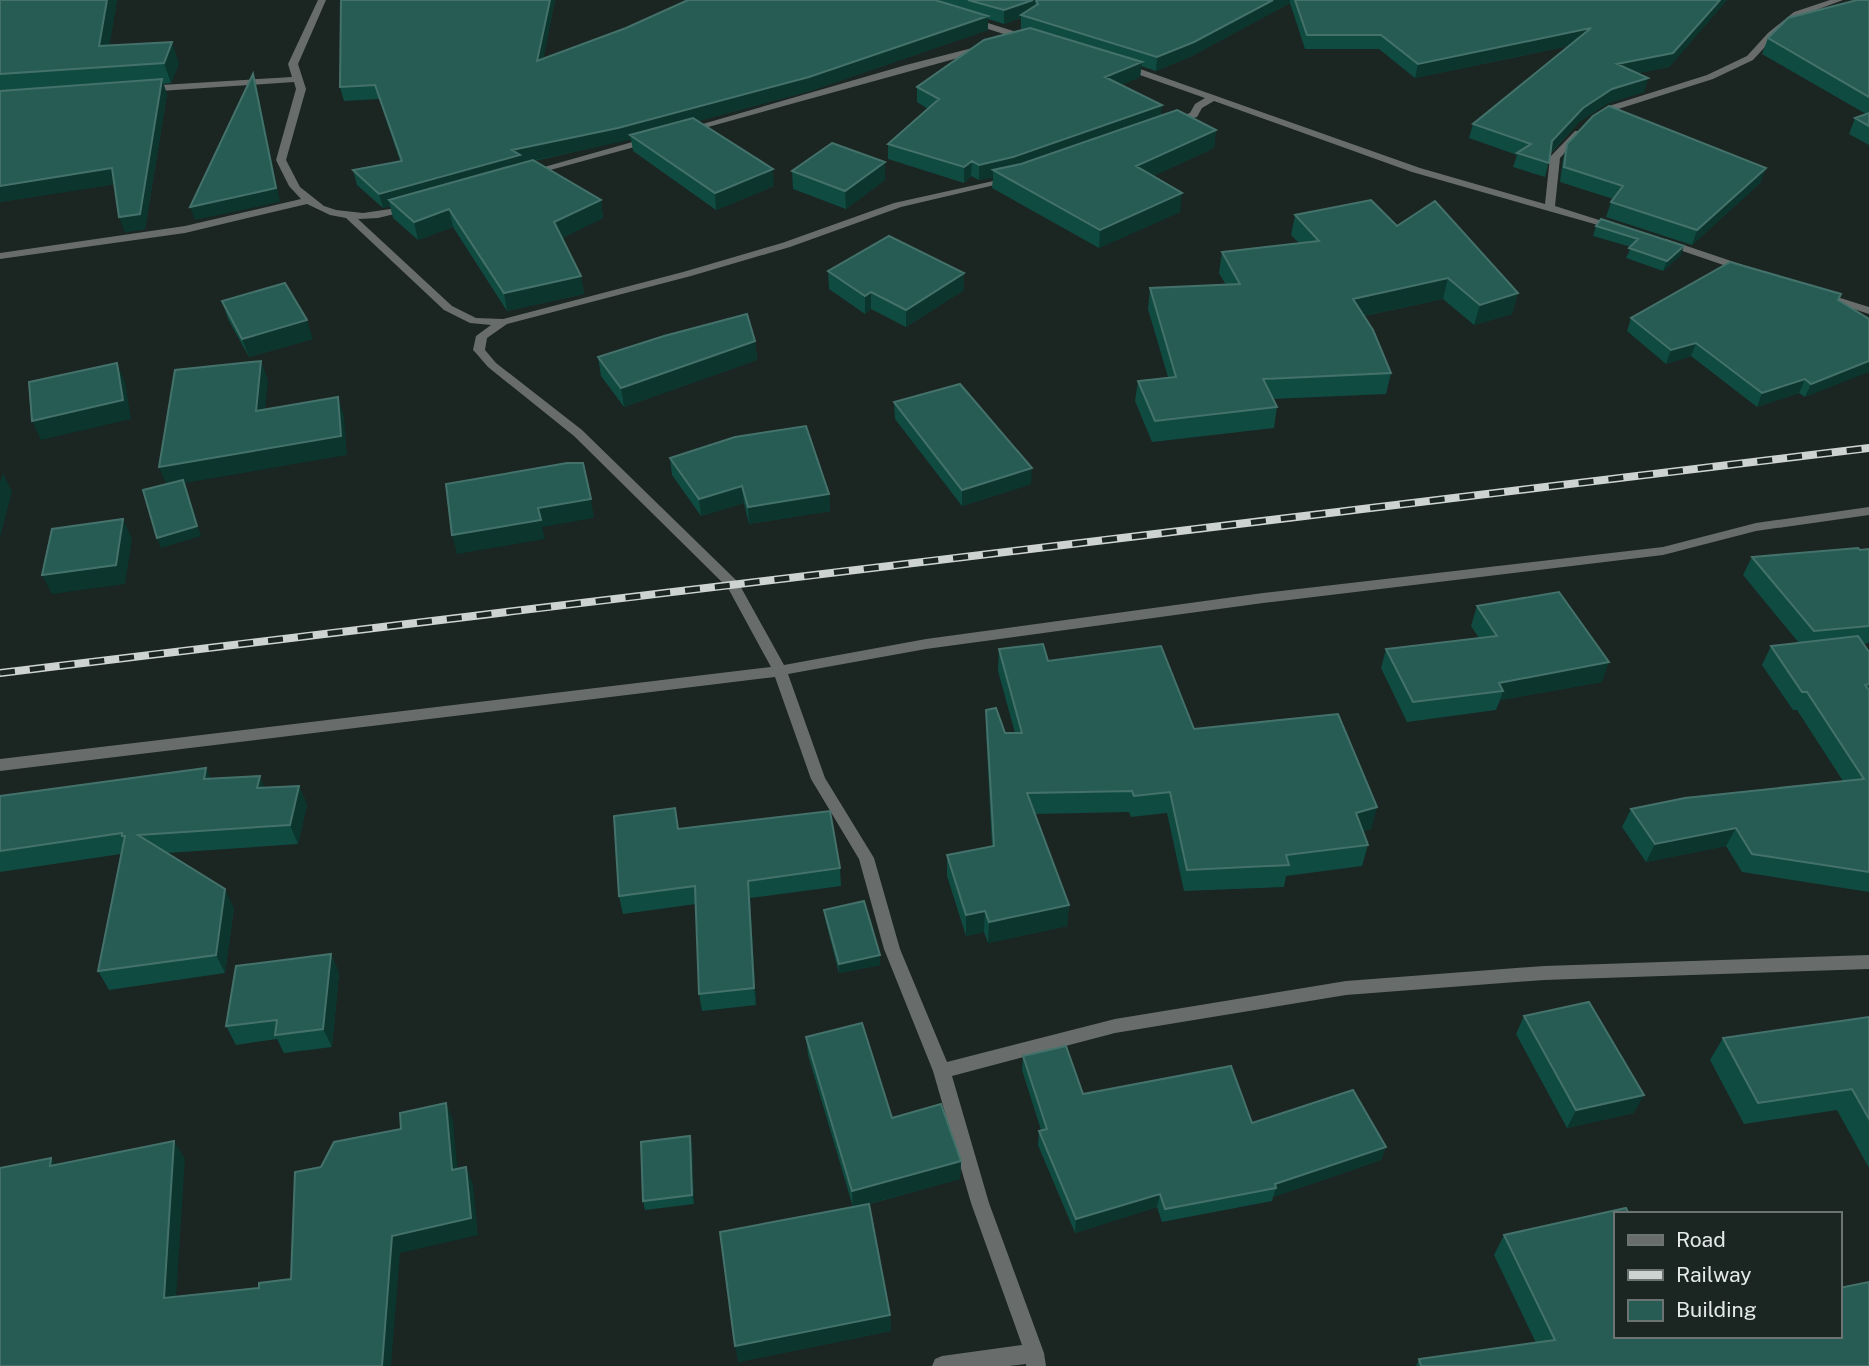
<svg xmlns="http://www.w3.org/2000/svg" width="1869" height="1366" font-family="'Public Sans',sans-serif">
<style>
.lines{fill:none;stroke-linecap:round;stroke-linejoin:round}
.minor{fill:#686d6c;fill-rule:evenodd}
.rail-casing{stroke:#ccd3d1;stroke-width:8}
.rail{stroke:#1b2522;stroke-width:5;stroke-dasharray:15;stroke-linecap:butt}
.wall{fill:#104b42}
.shaded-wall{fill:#0b352d}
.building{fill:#275c54;stroke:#44726b;stroke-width:2}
</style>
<rect width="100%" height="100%" fill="#1b2522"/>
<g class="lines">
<path class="minor" d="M318,0H326L298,64L306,89L286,160L300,187L324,206L336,210L363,213L411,206V210L378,218L358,219L452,306L476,318L503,319L683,272L782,243L894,203L1016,176V180L901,207L790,247L691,276L507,324L487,338L485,350L496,363L582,430L738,582L784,665L926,639L1263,593L1663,547L1756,523L1869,507V515L1756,531L1663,555L1263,603L926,649L788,674L825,778L874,858L900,949L947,1062L1115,1019L1346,981L1544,966L1869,955V969L1544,980L1346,995L1115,1033L952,1076L989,1203L1044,1353L1046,1366H1026V1364L1009,1366H932L935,1359L942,1356L1022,1345L971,1203L933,1071L884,949L859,859L811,779L775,677L0,771V759L771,667L728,588L574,436L488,367L475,352L473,350L476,336L491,325L470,323L444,310L346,218L330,215L307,204L185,233L0,259V253L185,226L301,199L289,186L276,160L296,89L294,82L145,92L140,89L145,86L292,77L288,64Z
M1830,0H1843L1800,16L1774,37L1753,60L1713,79L1615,110L1602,118L1594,116L1609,106L1707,75L1747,56L1768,33L1794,12Z
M972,18L1029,36L1030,38L1026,41L969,23L968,21Z
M984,45L989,48L987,50L690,132L682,130L906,65Z
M1120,64H1126L1420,168L1545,204L1550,157L1575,131H1581V135L1560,158L1555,206L1621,227L1616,230L1612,229L1412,172L1214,101L1202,108L1197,117L1170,124V120L1190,113L1195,104L1205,98L1120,68Z
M650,137L655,140L653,142L528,176L523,173Z
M1666,239L1746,266L1747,268L1742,271L1738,270L1662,244V240Z
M1821,292L1869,307V314L1817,297L1816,295Z"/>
<defs>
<path id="rail" d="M0,673L1869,448"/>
</defs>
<use href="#rail" class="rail-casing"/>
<use href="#rail" class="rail"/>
</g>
<path class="wall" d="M0,0H117L109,46L179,63L171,83L163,84L167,94L145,229L125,232L115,184L0,202Z
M341,0H555L543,59L626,28L688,0H1727L1669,67L1638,73L1648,78L1644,92L1608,103L1579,122L1551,153L1545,177L1513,167L1517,155L1469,138L1473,124L1569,46L1415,78L1379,49H1305L1290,3L1192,56L1156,71L1141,66L1140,77L1121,85L1161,115L1216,130L1214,148L1153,176L1180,212L1099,248L992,188L993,177L979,180L971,176L964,183L888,159V144L928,109L917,102V87L1023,30L1021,29V18L1004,24L988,19V30L810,91L698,121L774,186L716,210L633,151L631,139L534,161L601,200L603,218L562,238L581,276L584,294L507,311L453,227L418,240L393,218L390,206L383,208L357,185L353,170L400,161L379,99L344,101L340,87Z
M1869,0V145L1849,134L1855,118L1866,114L1762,54L1768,38Z
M1567,144L1766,168L1760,183L1692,245L1606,217L1611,202L1613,199L1560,182L1563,159Z
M885,162V180L846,209L793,189L792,171Z
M1295,215L1397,226L1518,293L1512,314L1474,325L1443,299L1364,316L1391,373L1386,394L1273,399L1277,407L1274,428L1152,442L1135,401L1138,381L1168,377L1148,309L1150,288L1226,285L1219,273L1222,252L1299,243L1291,235Z
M1601,219L1681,255L1663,271L1626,258L1631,247L1593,236L1596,226Z
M828,271L964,273V290L906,327L871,309L865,314L829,289Z
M1838,300L1869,319L1805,397L1799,393L1757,407L1691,356L1666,364L1627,331L1631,318Z
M222,301L313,339L249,357L228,319Z
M755,341L757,360L624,407L601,376L598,357Z
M894,402L1031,484L962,506L895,419Z
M670,458L829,494L830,511L749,524L744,503L701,516L672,475Z
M1869,549V643L1863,644L1869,652V892L1742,872L1726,846L1646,862L1622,827L1631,809L1843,781L1797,710H1793L1762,665L1771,646L1799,643L1743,575L1752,557Z
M1477,606L1602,682L1500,700L1496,710L1407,722L1381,668L1386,649L1479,638L1471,626Z
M999,649L1048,661L1194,729L1377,807L1371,829L1363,831L1368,845L1362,866L1286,876L1284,887L1184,891L1167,813L1131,817L1129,812L1035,814L1069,905L1067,926L988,943L984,932L966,936L947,876V855L992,847L986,731V710L1005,733H1015L998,671Z
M211,779L265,788L299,786L307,805L298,844L167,853L234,908L225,973L109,990L98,971L121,854L0,872V796Z
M679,829L840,868L841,886L750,898L756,1005L702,1011L699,994L696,904L623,914L619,896Z
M824,910L880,955V965L839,973L825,919Z
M331,954L339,973L332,1047L284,1053L277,1039L236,1045L226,1026Z
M1524,1016L1634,1113L1567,1128L1516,1034Z
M1869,1017V1168L1837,1110L1744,1124L1710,1060L1723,1038Z
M806,1037L892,1118L961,1161L960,1179L862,1206L890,1315L891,1331L738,1362L853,1207L808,1055Z
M1023,1056L1083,1094L1386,1147L1381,1160L1273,1197L1272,1201L1162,1222L1157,1207L1075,1233L1038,1145L1039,1131L1041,1130L1022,1070Z
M690,1136L692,1145L694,1204L645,1210L643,1201Z
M1504,1235L1615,1336L1869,1366H1416L1419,1359L1536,1343L1494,1255Z"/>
<path class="shaded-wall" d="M107,0H117L106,67L99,46Z
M550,0H555L540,75L537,61Z
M1033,0H1035V13L1021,15V18L1004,24V10Z
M1273,0H1290V3L1192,56L1156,71L1157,57Z
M1720,0H1727L1669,67L1613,78L1617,64Z
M988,16V30L810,91L635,138L630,135L631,139L620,142L521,163L389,200L390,206L383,208L379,194L512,150Z
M1591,28L1587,42L1415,78L1418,64Z
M172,42L179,63L171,83L164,63Z
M1142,62L1140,77L1104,92L1105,77Z
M253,74L257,87L280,202L195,220L190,207Z
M1648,78L1644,92L1608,103L1579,122L1548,155L1552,141L1583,108L1612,89Z
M162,79L167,94L145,229L125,232L119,217Z
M1162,105L1161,121L1012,172L993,170V177L979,180V165Z
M1216,130L1214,148L1135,184L1136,166Z
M972,161L971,176L964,183V167Z
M885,162V180L846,209L845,191Z
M112,168L118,184L0,202V186Z
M1766,168L1760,183L1692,245L1697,230Z
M773,169L774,186L716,210L715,193Z
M1182,193L1180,212L1099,248L1100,230Z
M601,200L603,218L558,240L554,222Z
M449,209L453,227L418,240L414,222Z
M1684,246L1681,255L1663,271L1667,261Z
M964,273V290L906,327V310Z
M581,276L584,294L507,311L504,293Z
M1448,278L1443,299L1348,319L1353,299Z
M871,292V309L865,314V296Z
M1518,293L1512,314L1474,325L1480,305Z
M307,320L313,339L249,357L242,339Z
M755,341L757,360L624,407L621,388Z
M1696,343L1691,356L1666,364L1671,350Z
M261,361L268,380L263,430L256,411Z
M1869,361V372L1805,397L1811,384Z
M117,363L125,382L131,419L41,440L32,421Z
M1805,379L1799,393L1757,407L1762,393Z
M338,397L344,416L347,455L185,483L201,536L161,548L157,538L167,486L159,467Z
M1032,468L1031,484L962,506V490Z
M3,473L12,492L0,537V482Z
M742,486L744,503L701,516L699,499Z
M829,494L830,511L749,524L748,507Z
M591,499L594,518L542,527L545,539L457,554L452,535L538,508Z
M123,519L132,539L125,584L52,594L42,575Z
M1609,662L1602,682L1500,700L1503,691L1499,683Z
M206,768L215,787L204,779Z
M260,776L268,795L257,788Z
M299,786L307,805L298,844L290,825Z
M1377,807L1371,829L1350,834L1356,813Z
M1736,828L1726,846L1646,862L1655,844Z
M748,881L750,898L756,1005L754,988Z
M225,889L234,908L225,973L216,955Z
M1069,905L1067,926L988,943L989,922Z
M985,911L984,932L966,936V915Z
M331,954L339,973L332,1047L323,1029Z
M880,955V965L839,973V964Z
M1644,1095L1634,1113L1567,1128L1576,1110Z
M446,1103L453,1120L459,1187L452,1170Z
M690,1136L692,1145L694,1204L692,1195Z
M174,1141L185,1159L175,1314L164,1298Z
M1386,1147L1381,1160L1273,1197L1276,1188L1275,1184Z
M51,1158L64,1175L50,1166Z
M961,1161L960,1179L853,1208L852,1191Z
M466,1167L473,1184L478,1235L400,1253L391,1366H382L392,1236Z
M1160,1194L1157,1207L1075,1233L1076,1219Z
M890,1315L891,1331L738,1362L735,1346Z"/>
<path class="building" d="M0,0H107L99,46L172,42L164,63L0,74Z
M341,0H550L537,61L626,28L688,0H935L988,16L809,77L618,128L512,150L520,155L379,194L353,170L402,161L375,85L340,87Z
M968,0H1033L1004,10Z
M1036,0H1273L1194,42L1157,57L1021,15L1038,4Z
M1295,0H1720L1673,53L1617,64L1648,78L1612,89L1583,108L1552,141L1549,163L1517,153L1531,144L1473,124L1591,28L1418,64L1381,35H1307Z
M1857,0H1869V97L1768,38L1788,18Z
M1030,28L1142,62L1105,77L1162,105L1013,157L979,165L972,161L964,167L888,144L939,99L917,87L984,40Z
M253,74L276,188L190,207Z
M162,79L140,214L119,217L112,168L0,186V91Z
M1609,106L1766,168L1697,230L1611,202L1623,186L1564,167L1567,144L1593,116Z
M1177,110L1216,130L1136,166L1182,193L1100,230L993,170L1021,164Z
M1869,113V126L1855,118Z
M693,118L773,169L715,193L630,135Z
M832,143L885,162L845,191L792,171Z
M533,160L601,200L554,222L581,276L504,293L449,209L414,222L389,200Z
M1371,200L1397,226L1435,201L1518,293L1480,305L1448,278L1353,299L1373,330L1391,373L1263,379L1277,407L1155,421L1138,381L1176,377L1150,288L1240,284L1222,252L1319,241L1295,215Z
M1601,219L1684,246L1667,261L1629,248L1638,239L1596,226Z
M889,236L964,273L906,310L871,292L865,296L828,271Z
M1730,262L1841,294L1838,300L1869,319V361L1811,384L1805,379L1762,393L1696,343L1671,350L1631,318Z
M285,283L307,320L242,339L222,301Z
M747,314L755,341L621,388L598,357L664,336Z
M261,361L256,411L338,397L341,436L159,467L175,370Z
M117,363L123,400L32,421L29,382Z
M960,384L1032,468L962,490L894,402Z
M806,426L829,494L748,507L742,486L699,499L670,458L735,437Z
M567,463H583L591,499L538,508L541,520L452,535L446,484Z
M183,480L197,526L157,538L143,490Z
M123,519L116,565L42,575L52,529Z
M1858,548L1860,550L1869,549V626L1814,631L1752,557Z
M1559,592L1609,662L1499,683L1503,691L1413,702L1386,649L1497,636L1477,606Z
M1858,636L1869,652V684L1865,685L1869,690V872L1752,854L1736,828L1655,844L1631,809L1685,798L1864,779L1807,692H1802L1771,646Z
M1043,644L1048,661L1161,646L1194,729L1338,714L1377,807L1356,813L1368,845L1286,855L1289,865L1187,870L1170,792L1134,796L1132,791L1027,793L1069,905L989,922L985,911L966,915L947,855L994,846L986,710L996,708L1005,733H1022L999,649Z
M206,768L204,779L260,776L257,788L299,786L290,825L138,835L225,889L216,955L98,971L125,836H122V833L0,851V796Z
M675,808L678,829L830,811L840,868L748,881L754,988L699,994L695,886L619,896L614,816Z
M864,901L880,955L839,964L824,910Z
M331,954L323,1029L275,1035L277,1020L226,1026L236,966Z
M1589,1002L1644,1095L1576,1110L1524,1016Z
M1869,1017V1119L1852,1089L1758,1103L1723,1038Z
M862,1023L892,1118L941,1104L961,1161L852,1191L806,1037Z
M1066,1046L1083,1094L1231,1066L1252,1123L1353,1090L1386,1147L1275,1184L1276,1188L1165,1209L1160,1194L1076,1219L1039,1131L1047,1129L1023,1056Z
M446,1103L452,1170L466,1167L471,1218L392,1236L382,1366H0V1168L51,1158L50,1166L174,1141L164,1298L259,1288V1283L291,1279L295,1172L321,1167L334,1142L401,1129L400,1113Z
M690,1136L692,1195L643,1201L641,1142Z
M869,1204L890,1315L735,1346L720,1232Z
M1626,1208L1629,1214H1615V1336H1839V1288L1869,1282V1366H1421L1419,1359L1555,1340L1504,1235Z"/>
<rect x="1614" y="1212" width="228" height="126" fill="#1b2522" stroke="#6b7472" stroke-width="2"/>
<rect x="1628" y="1235" width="35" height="10" fill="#686d6c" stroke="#6b7472" stroke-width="2"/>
<text x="1676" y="1247" font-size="21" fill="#e4eae9">Road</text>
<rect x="1628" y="1270" width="35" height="10" fill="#ccd3d1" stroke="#6b7472" stroke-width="2"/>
<text x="1676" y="1282" font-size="21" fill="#e4eae9">Railway</text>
<rect x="1628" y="1300" width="35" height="21" fill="#275c54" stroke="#6b7472" stroke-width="2"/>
<text x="1676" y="1317" font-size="21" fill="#e4eae9">Building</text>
</svg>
